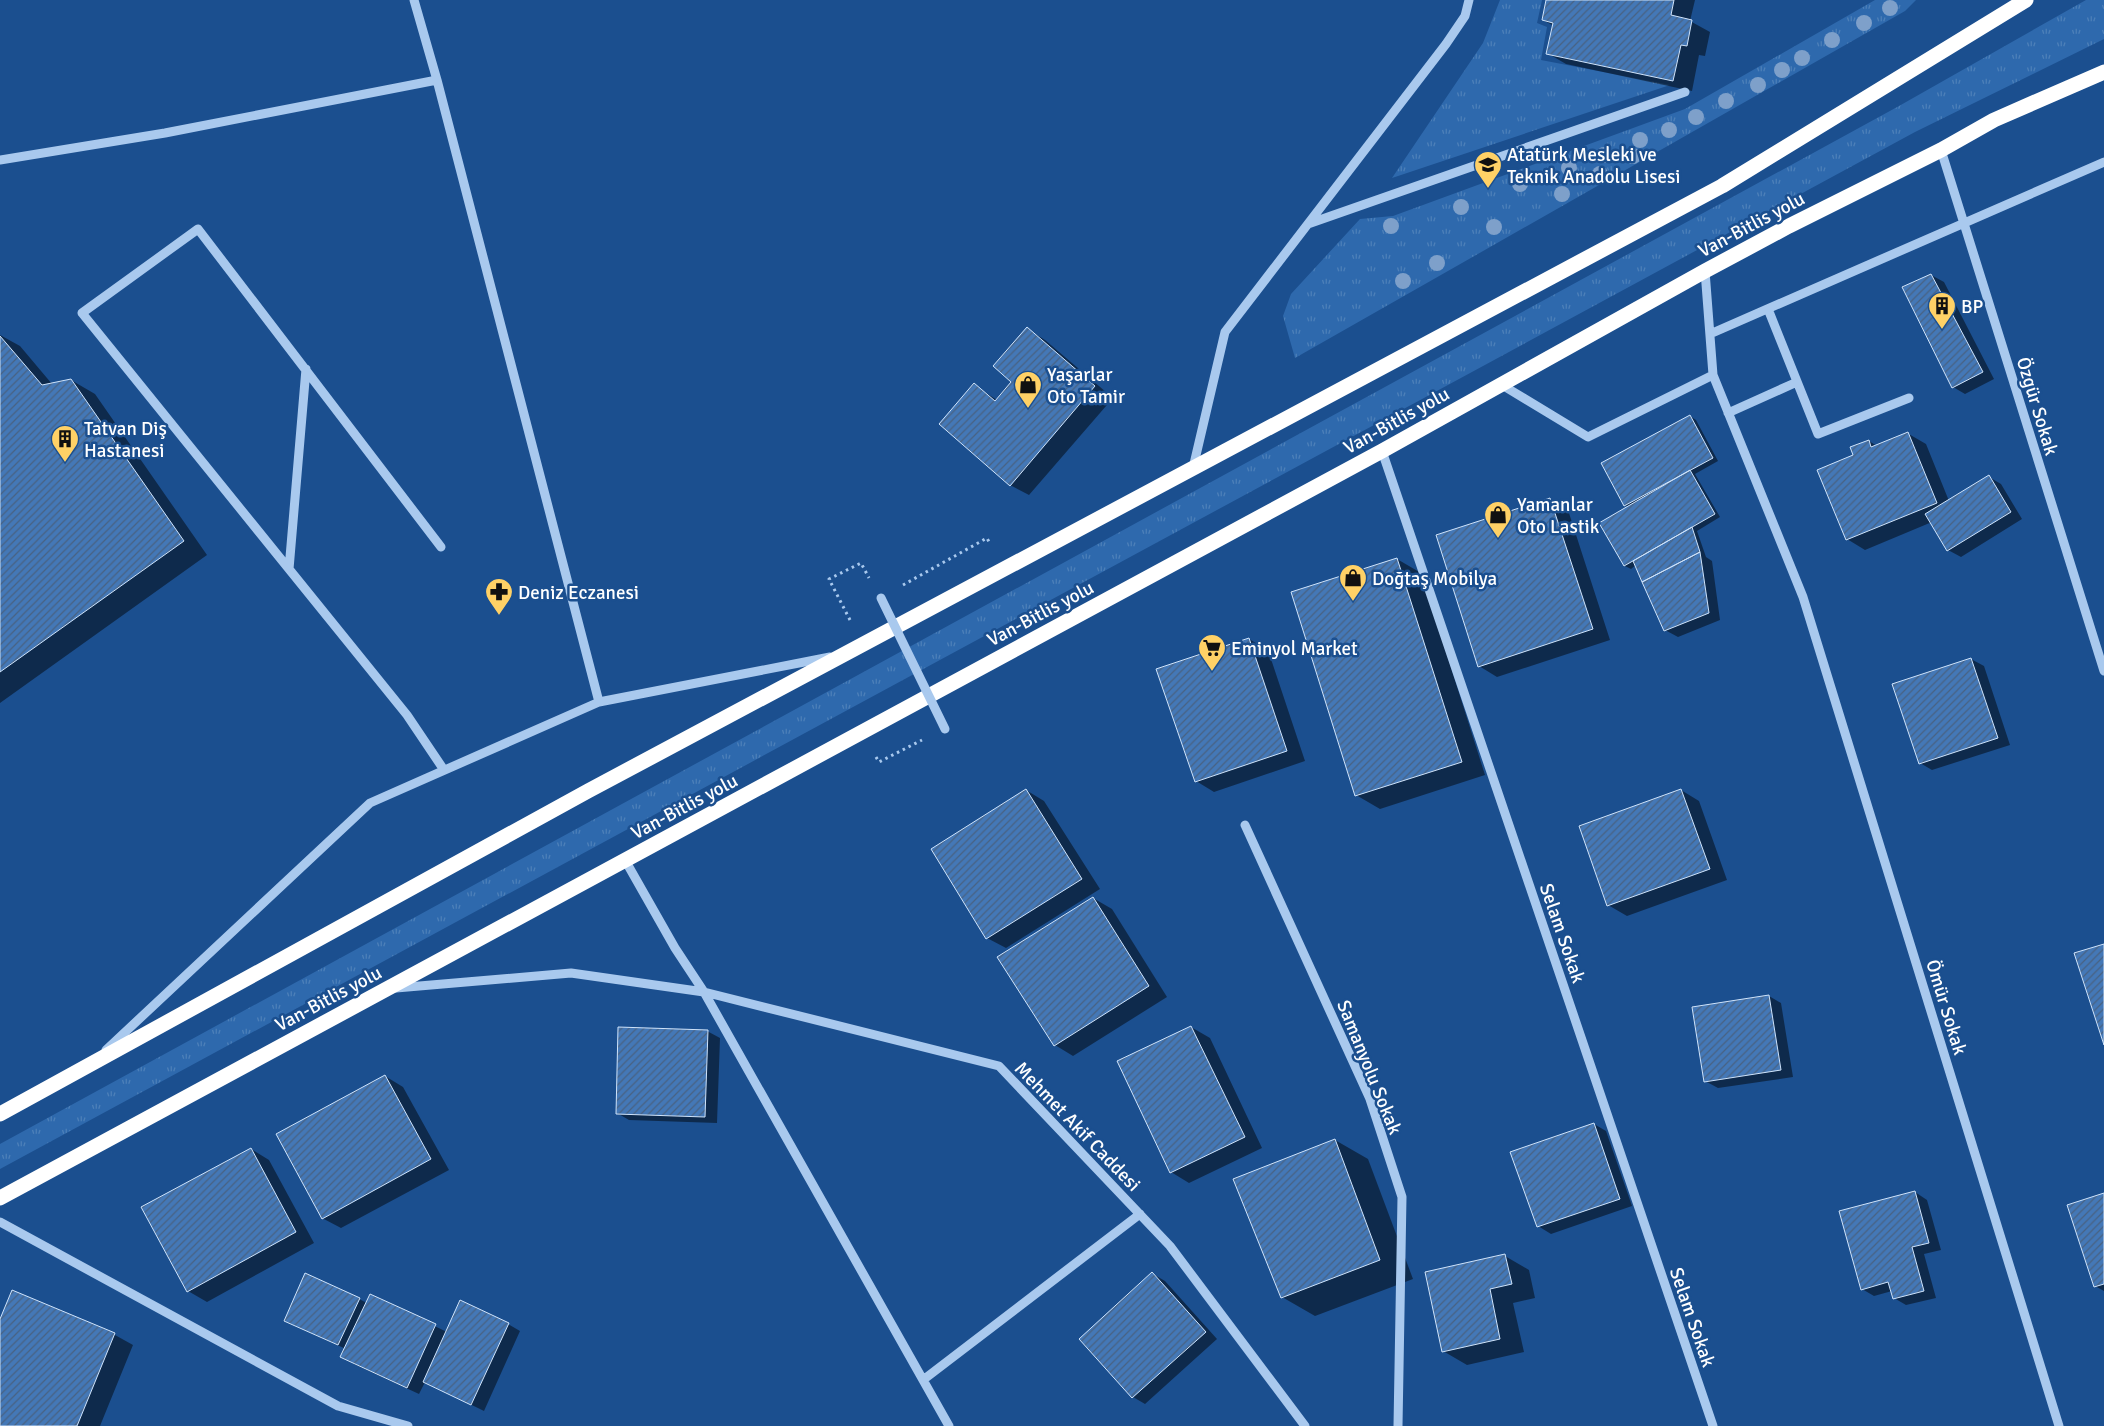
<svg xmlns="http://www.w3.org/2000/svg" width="2104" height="1426" font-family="Signika,sans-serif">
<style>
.grass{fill:url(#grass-tufts)}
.shadow{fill:#0007}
.building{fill:url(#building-hatch);stroke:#cfe3fa}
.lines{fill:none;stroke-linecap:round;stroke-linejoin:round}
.path{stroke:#a9c9ee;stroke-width:3;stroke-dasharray:2.5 4;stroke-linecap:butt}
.minor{stroke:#a9c9ee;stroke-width:9}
.highway{stroke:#fff;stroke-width:15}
.minor-bridge{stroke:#a9c9ee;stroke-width:9}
.tree{fill:#7ea0ca}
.labels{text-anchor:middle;stroke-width:5;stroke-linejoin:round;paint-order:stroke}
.poi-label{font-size:19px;fill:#fff;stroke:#1b4f8f;text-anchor:start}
.street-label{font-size:19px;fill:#fff;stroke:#1b4f8f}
</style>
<defs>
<pattern id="grass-tufts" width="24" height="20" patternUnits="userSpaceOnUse" patternTransform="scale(1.25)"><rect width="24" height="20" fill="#2e69ad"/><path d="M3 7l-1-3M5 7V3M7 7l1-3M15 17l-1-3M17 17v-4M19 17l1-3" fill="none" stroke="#4d80b9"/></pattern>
<pattern id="building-hatch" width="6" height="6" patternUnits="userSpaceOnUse" patternTransform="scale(1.25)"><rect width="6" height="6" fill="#4478b7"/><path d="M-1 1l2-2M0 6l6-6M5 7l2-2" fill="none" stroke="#486282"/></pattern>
</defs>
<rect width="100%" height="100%" fill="#1b4f8f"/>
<path class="grass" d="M1500,0H1542L1537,23L1547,27L1541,60L1670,85L1392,178L1483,43Z
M1875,0H1916L1905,11L1295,358L1283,316L1291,294L1360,219L1393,216L1685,109Z
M2086,0H2104V39L1915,132L0,1169V1144L1899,106Z"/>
<path class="shadow" d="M1548,0H1695L1690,21L1710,32L1705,56L1699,55L1692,91L1566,64L1547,53L1554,26L1543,20Z
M1931,275L1944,282L1994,379L1965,394L1953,387Z
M1027,329L1045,340L1113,398L1029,495L1010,485L974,385L997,400L1013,382Z
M0,335L20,346L52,384L71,380L95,394L207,555L0,703Z
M1690,416L1696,420L1718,461L1695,474L1720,517L1697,531L1706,557L1712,561L1720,620L1678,637L1665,630L1636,565L1631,569L1625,566L1601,523L1629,507L1625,505Z
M1907,433L1926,444L1949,501L1989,477L2001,484L2022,519L1961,557L1948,550L1932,522L1865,550L1847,539L1855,456L1869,441L1877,446Z
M1550,499L1568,510L1610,640L1497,677L1479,666Z
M1397,559L1421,573L1485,775L1380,809L1356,795Z
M1249,639L1268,650L1305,761L1214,792L1196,781Z
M1971,659L1984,666L2010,745L1932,770L1920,763Z
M1026,790L1044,801L1100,889L1006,948L987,938Z
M1681,790L1699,801L1727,880L1627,916L1608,905Z
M1093,898L1112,909L1167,997L1073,1056L1055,1045Z
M1769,996L1781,1003L1793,1077L1718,1088L1705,1081Z
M1191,1027L1210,1038L1262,1148L1189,1183L1171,1172Z
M707,1031L720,1038L717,1123L629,1120L617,1113Z
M385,1076L403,1087L449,1170L341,1228L322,1218Z
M1594,1124L1606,1131L1632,1206L1551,1234L1538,1226Z
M1335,1140L1368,1159L1413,1279L1315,1316L1282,1297Z
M251,1149L269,1160L314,1243L207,1302L188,1291Z
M1915,1192L1927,1200L1941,1250L1924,1254L1936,1298L1906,1305L1894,1298L1892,1291L1874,1296L1862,1289Z
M2104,1194V1291L2095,1286Z
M1505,1256L1529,1270L1535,1298L1513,1303L1524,1352L1467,1365L1443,1351Z
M1153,1274L1165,1281L1217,1339L1145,1404L1133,1397Z
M12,1292L115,1335L133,1345L100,1426H0V1322Z
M370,1295L447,1332L508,1324L520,1331L484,1411L425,1382L419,1394L354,1364L346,1349L285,1321L359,1299L367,1303Z"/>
<path class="building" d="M1546,0H1674L1671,15L1692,20L1687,46L1681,45L1673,81L1546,54L1553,23L1542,20Z
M1931,274L1983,372L1952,388L1902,287Z
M1027,327L1095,386L1010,486L939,424L974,383L995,401L1011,382L993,366Z
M0,336L42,385L71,379L184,541L0,672Z
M1690,415L1713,458L1624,506L1601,463Z
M1908,432L1937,503L1846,540L1817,470L1853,455L1850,447L1869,440L1871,447Z
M1690,470L1715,514L1624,566L1599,523Z
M1989,475L2011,512L1947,551L1925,514Z
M1550,498L1593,629L1478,667L1436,535Z
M1692,527L1700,552L1642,582L1633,561Z
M1700,552L1709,613L1664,631L1642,582Z
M1397,558L1462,762L1355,796L1291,592Z
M1249,638L1287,751L1195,782L1156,669Z
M1971,658L1998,738L1919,764L1892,684Z
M1026,789L1082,879L986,939L931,849Z
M1681,789L1710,869L1607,906L1579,826Z
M1093,897L1149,986L1054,1046L997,957Z
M2104,944V1045L2074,953Z
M1769,995L1781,1070L1704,1082L1692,1007Z
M1191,1026L1245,1137L1170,1173L1117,1061Z
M618,1027L708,1030L705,1117L616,1114Z
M385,1075L431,1159L322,1219L276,1134Z
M1594,1123L1620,1199L1537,1227L1510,1152Z
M1335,1139L1380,1260L1281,1298L1233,1179Z
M251,1148L296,1232L187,1292L141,1207Z
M1915,1191L1929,1243L1912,1247L1924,1291L1893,1299L1888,1282L1861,1290L1839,1211Z
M2104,1193V1284L2094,1287L2067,1205Z
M1505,1254L1512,1284L1490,1289L1500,1339L1442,1352L1425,1272Z
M1152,1272L1206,1332L1132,1398L1079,1339Z
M305,1273L360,1298L338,1345L284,1321Z
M12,1290L115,1333L77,1426H0V1319Z
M370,1294L436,1324L407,1388L340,1357Z
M460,1300L509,1323L471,1405L423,1382Z"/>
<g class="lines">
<path class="path" d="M903,585L987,538L990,544
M850,620L829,579L861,563L869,578
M876,757L879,762L922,740"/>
<path class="minor" d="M414,0L437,80L599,702
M1941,150L2104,671
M0,160L165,133L437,80
M1308,224L1685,92
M1768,309L1818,434L1909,398
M1710,334L2104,162
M1713,375L1803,597L2059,1426
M1502,385L1588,437L1713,375L1705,271
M1728,413L1797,382
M1382,451L1713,1426
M1193,468L1225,332L1446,44L1465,16L1469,0
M441,547L198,229L82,313L407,715L444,770
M289,569L306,369
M1245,825L1370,1099L1402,1197L1398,1426
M625,860L675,948L704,992L999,1066L1170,1246L1305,1426
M396,988L571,973L704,992L949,1426
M106,1050L370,803L599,702L830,657
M0,1222L338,1406L408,1426
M923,1380L1140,1214"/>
<path class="highway" d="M0,1114L588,791L1722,186L2026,0
M0,1198L1382,451L1705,271L1789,226L1941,150L1994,120L2104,72"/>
<path class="minor-bridge" d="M881,598L945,729"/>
</g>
<g class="tree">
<circle cx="1890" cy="8" r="8"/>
<circle cx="1864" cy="23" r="8"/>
<circle cx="1832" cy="40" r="8"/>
<circle cx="1802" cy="58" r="8"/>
<circle cx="1782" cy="70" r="8"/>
<circle cx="1758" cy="85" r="8"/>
<circle cx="1726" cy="101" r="8"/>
<circle cx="1696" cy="117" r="8"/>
<circle cx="1669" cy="130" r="8"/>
<circle cx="1640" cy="140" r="8"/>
<circle cx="1604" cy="155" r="8"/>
<circle cx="1633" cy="156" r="8"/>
<circle cx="1569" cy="168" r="8"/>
<circle cx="1600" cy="174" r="8"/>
<circle cx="1520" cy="184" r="8"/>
<circle cx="1562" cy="194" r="8"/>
<circle cx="1461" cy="207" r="8"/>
<circle cx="1391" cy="226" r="8"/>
<circle cx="1494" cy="227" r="8"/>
<circle cx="1437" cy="263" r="8"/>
<circle cx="1403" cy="281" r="8"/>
</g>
<defs>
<symbol id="school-pin" viewBox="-11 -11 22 30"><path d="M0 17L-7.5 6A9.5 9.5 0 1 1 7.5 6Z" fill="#ffd166" stroke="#1b4f8f"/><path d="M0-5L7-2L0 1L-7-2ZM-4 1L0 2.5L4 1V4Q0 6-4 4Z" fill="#111"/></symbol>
<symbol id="building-pin" viewBox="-11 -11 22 30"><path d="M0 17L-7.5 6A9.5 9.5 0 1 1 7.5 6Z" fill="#ffd166" stroke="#1b4f8f"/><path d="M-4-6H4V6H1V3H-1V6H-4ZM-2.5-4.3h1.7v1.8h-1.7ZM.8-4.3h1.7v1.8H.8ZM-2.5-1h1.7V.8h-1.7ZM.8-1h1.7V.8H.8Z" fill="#111"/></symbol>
<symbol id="shop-pin" viewBox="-11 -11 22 30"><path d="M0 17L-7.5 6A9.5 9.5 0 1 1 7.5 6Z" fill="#ffd166" stroke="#1b4f8f"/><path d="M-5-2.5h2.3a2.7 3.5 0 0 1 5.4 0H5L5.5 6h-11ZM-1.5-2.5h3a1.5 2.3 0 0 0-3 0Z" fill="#111"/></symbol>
<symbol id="pharmacy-pin" viewBox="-11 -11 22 30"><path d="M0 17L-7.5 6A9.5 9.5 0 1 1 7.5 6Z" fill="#ffd166" stroke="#1b4f8f"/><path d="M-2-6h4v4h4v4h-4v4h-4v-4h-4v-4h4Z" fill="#111"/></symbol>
<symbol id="supermarket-pin" viewBox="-11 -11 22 30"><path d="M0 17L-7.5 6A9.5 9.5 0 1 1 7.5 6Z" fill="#ffd166" stroke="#1b4f8f"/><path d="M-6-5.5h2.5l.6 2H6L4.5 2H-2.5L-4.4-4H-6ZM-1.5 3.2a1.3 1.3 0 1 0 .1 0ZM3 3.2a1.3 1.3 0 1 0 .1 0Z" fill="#111"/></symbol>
</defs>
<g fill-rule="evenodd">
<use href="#school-pin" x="1472" y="149" width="32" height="43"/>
<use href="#building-pin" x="1926" y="290" width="32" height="43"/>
<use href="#shop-pin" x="1012" y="369" width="32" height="43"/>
<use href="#building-pin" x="49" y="423" width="32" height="43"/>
<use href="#shop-pin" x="1482" y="499" width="32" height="43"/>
<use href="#shop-pin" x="1337" y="562" width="32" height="43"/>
<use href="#pharmacy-pin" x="483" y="576" width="32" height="43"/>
<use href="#supermarket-pin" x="1196" y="632" width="32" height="43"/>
</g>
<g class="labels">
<g class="poi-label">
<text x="1507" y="161">Atatürk Mesleki ve<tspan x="1507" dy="22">Teknik Anadolu Lisesi</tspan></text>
<text x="1961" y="313">BP</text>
<text x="1047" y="381">Yaşarlar<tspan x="1047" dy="22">Oto Tamir</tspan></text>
<text x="84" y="435">Tatvan Diş<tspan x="84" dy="22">Hastanesi</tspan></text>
<text x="1517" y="511">Yamanlar<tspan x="1517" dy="22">Oto Lastik</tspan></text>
<text x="1372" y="585">Doğtaş Mobilya</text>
<text x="518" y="599">Deniz Eczanesi</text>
<text x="1231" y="655">Eminyol Market</text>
</g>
<g class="street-label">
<text transform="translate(1751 224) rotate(-28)" y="7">Van-Bitlis yolu</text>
<text transform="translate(2038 406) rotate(73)" y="7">Özgür Sokak</text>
<text transform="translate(1396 420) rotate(-29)" y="7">Van-Bitlis yolu</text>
<text transform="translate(1040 613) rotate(-28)" y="7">Van-Bitlis yolu</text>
<text transform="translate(684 806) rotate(-28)" y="7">Van-Bitlis yolu</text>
<text transform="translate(1563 933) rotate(71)" y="7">Selam Sokak</text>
<text transform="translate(328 998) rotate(-28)" y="7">Van-Bitlis yolu</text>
<text transform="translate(1947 1007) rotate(73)" y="7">Ömür Sokak</text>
<text transform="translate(1370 1067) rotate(68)" y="7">Samanyolu Sokak</text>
<text transform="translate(1078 1126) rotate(46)" y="7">Mehmet Akif Caddesi</text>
<text transform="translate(1693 1317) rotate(71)" y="7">Selam Sokak</text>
</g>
</g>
</svg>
